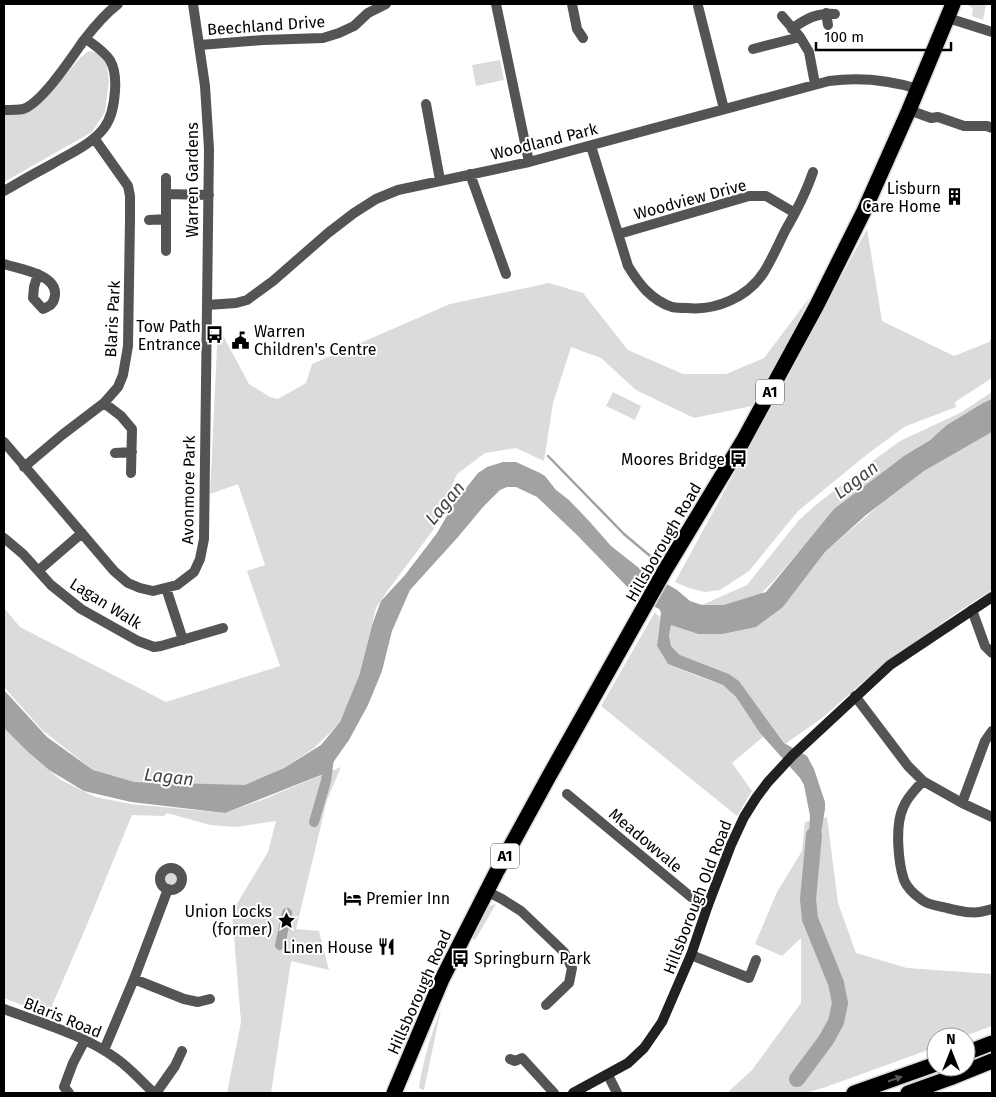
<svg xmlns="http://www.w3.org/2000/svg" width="996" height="1097" font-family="'Fira Sans',sans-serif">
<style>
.green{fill:#dbdbdb}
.water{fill:#a2a2a2}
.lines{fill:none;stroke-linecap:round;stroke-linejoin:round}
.stream{stroke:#a2a2a2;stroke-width:2.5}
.canal{stroke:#a2a2a2;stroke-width:10}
.river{stroke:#a2a2a2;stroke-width:16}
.highway-casing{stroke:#dbdbdb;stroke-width:18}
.street{stroke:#545454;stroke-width:10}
.secondary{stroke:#212121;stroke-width:10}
.highway{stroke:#000;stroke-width:15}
.oneway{fill:#595959}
.labels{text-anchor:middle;stroke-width:4;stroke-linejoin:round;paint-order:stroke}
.shield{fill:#fff;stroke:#4c4c4c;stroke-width:1}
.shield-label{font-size:15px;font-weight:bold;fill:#000}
.street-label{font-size:16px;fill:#000;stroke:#fff}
.poi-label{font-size:16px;fill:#000;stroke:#fff;text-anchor:end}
.water-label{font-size:18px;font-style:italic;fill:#434343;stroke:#fff}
</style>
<rect width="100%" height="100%" fill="#fff"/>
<path class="green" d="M967,4H986L983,20L972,16L973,9Z
M89,51L98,53L107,65L109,81L105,112L92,132L4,182V114H22L43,101L81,57Z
M500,60L504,80L476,86L472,65Z
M867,229L882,321L954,356L989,342L992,337V378L955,402L956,407L904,427L865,456L798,511L749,571L720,590L705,592L689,588L675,582Z
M549,283L583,293L628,350L683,374H726L764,358L810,297L757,405L694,418L636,390L601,358L571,347L553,403L544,461L516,448L485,453L457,474L434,529L388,590L376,608L357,683L339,724L314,748L287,766L243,788L184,783L128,782L93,770L42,730L4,687V608L20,627L166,702L280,666L247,571L265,565L238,484L210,494L218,326L249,384L270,397L278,399L306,383L312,364L450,304Z
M613,392L641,406L635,420L606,406Z
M992,392V401L962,416L932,438L896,462L837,507L777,577L757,598L725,605H702L747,585L799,520L817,504L874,460L900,441L960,413Z
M992,432V590L955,614L878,669L822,718L785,744L739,681L729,674L680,655L671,646L669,634L671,625L698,634L783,607L825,552L882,503L924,471Z
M655,612L660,617L657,646L668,664L700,677L723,685L736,697L763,737L732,763L752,791L737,816L601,706Z
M4,728L33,757L61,780L95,797L131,804L225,813L262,800L341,767L327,800L296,929L319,931L329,970L291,961L271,1093H227L241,1022L232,912L268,852L276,821L236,827L210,825L167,813L164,816L132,815L86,927L48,1015L4,998Z
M827,817L838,903L856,953L907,968L992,974V1026L962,1037H936V1047L826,1087L805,1093H727L752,1070L801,1003V938L782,956L755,944L777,892L802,851L805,822Z
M164 879a7 7 0 1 1 14 0a7 7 0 1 1-14 0Z
M496,904L475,940L473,939L472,936L486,910L488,906Z
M441,1009L424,1090L419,1088C422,1064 432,1031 441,1009Z"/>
<path class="water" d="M992,399V432L924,471L866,515L825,552L783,607L756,627L722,634H698L671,625L669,635L671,646L680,655L729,674L739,681L784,743L807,756L814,769L825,802V809L820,839L819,858L806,856L809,834L810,816L804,785L800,778L760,733L736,697L723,685L668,664L657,646L661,612L659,609L638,598L577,535L537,497L516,487H507L500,490L483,507L458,537L410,590L392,631L382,671L368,705L349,740L327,771L321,775L225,813L131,802L84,791L49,770L29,753L4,728V690L47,737L93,770L134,782L245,785L284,768L321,745L340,722L359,676L372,625L381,601L405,575L437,533L455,502L478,473L487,467L503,462H516L540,473L545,476L556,490L569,500L590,522L611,546L639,568L677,590L690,601L702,605H724L766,592L834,509L904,456L930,440L947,425L983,403Z"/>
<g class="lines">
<path class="stream" d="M548,456L624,534L656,561"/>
<path class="canal" d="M314,822L326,781L329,758
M280,945L287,913"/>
<path class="river" d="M797,1079L826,1040L836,1022L840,1003L836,983L810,919L808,899L814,835"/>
<defs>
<path id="highway" d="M966,1053L992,1043
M394,1093L442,979L496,873L548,778L665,570L743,441L817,305L864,211L909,110L953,4
M854,1093L936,1064
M908,1093L950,1078L992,1061"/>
</defs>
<use href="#highway" class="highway-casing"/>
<path class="street" d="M496,4L529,162
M572,4L577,29L583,38
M698,6L724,109
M826,13L828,25
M782,16L800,37L809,52L815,84
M948,18L992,32
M792,29C805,19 818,12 835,14
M200,45L263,40L323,38L339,33L354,26L368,13L386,4
M753,49L800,37
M426,104L440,180
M4,110C10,110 17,110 23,109C42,103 72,57 84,40C94,27 105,14 118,4
M909,110L931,118L938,117L964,126H987L992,128
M591,146L628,266C639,284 651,300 672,307C677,308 682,308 687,308C716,311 748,297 764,272C772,259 778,245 785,231C796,212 806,193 813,172
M470,174L506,274
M4,191C21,181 37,172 54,163C71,153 92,144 104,128C112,117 114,105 115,91C117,62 109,55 86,39
M166,194L209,195
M149,220L166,219
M619,234L749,196H766L795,213
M166,251V178
M4,264C19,269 57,274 55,295C54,304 50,306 43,309L33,298L34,287L38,274
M207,305L236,303L247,300L273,281L328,233L354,213L376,199L398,190L529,162L829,81C859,77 889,80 918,89
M104,403L121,416L132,429L131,473
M4,442L114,571L128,583L140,588L153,591L177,585L194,572L200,559L204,539L209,149L205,86L193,4
M115,453L132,452
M24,467L62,435L104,403L118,387L123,375L128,346L130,219V196L128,186L94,138
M4,538L23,554L51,585L81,609L138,641L154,647L161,646L223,628
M39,570L82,533
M166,588L183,640
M972,610L985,646L992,653
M855,696L908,766L923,781L962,803L992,817
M923,781C916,789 907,797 903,808C895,825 898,862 904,880C907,888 915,895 922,900C928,905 939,906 947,908C965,912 974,915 992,909
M567,794L691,897L708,905
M962,803L985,741L992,731
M160 879a11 11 0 1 1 22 0a11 11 0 1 1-22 0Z
M486,891L502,899L521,911L564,952L572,968L569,983L546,1005
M691,955L749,978L756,960
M134,979L184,999L198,1002L210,999
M4,1009C41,1023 85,1035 117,1059C131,1069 142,1082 154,1093
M104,1050L134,979L168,889
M510,1059L515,1061L522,1058L554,1093
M608,1075L617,1093
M69,1093L64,1087L73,1063L85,1040
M156,1093L175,1066L182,1051"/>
<path class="secondary" d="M573,1093L628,1063L644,1048L662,1022L691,955L708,905L731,845L744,817L756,798L768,782L793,755L890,665L992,597"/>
<use href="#highway" class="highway"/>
</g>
<defs><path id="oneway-solid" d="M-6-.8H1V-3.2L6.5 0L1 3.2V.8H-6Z" transform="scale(1.25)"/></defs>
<use class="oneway" href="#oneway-solid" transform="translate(895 1079) rotate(-19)"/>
<defs>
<symbol id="building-bare" viewBox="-9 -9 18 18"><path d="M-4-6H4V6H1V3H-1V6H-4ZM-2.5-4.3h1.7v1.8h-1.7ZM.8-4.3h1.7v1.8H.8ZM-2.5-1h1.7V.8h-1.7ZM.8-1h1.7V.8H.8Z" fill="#000" stroke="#fff" stroke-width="2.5" paint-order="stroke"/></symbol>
<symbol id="bus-bare" viewBox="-9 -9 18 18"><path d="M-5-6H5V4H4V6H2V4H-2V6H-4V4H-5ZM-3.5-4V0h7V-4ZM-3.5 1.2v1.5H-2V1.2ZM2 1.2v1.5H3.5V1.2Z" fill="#000" stroke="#fff" stroke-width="2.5" paint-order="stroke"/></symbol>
<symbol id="civic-bare" viewBox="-9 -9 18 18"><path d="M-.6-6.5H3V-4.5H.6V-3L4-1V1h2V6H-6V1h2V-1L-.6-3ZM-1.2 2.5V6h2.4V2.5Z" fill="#000" stroke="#fff" stroke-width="2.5" paint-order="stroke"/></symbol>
<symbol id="hotel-bare" viewBox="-9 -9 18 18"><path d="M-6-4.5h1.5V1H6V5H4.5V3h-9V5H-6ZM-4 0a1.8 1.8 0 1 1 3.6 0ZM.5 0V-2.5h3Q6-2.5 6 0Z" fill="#000" stroke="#fff" stroke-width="2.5" paint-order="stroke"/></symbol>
<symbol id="sight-bare" viewBox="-9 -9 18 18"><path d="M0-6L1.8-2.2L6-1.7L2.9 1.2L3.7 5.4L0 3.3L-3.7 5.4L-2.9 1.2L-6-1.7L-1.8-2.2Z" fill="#000" stroke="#fff" stroke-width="2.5" paint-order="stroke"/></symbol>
<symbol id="restaurant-bare" viewBox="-9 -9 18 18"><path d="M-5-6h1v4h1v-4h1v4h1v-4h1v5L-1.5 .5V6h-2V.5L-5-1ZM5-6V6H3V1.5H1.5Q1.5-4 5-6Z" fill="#000" stroke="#fff" stroke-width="2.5" paint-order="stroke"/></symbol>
</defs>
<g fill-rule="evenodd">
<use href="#building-bare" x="942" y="184" width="25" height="25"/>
<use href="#bus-bare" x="202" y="322" width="25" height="25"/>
<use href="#civic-bare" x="228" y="328" width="25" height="25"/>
<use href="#bus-bare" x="726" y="446" width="25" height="25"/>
<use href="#hotel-bare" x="340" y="886" width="25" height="25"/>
<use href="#sight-bare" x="274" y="908" width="25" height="25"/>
<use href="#restaurant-bare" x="374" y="934" width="25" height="25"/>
<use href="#bus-bare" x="448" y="946" width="25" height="25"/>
</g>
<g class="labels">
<g class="shield">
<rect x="756" y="379.5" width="28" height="25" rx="4"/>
<rect x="491" y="843.5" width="28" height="25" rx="4"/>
</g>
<g class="shield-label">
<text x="770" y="397">A1</text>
<text x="505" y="861">A1</text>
</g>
<g class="street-label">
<text transform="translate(266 25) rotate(-4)" y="6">Beechland Drive</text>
<text transform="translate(544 141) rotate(-14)" y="6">Woodland Park</text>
<text transform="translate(192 180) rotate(-90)" y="6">Warren Gardens</text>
<text transform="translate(690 199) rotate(-15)" y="6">Woodview Drive</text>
<text transform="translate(112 319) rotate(-87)" y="6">Blaris Park</text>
<text transform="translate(188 490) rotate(-89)" y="6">Avonmore Park</text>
<text transform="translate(663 542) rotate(-60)" y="6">Hillsborough Road</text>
<text transform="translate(106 603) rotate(32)" y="6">Lagan Walk</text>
<text transform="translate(646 840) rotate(40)" y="6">Meadowvale</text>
<text transform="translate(697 897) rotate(-69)" y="6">Hillsborough Old Road</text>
<text transform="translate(419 992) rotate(-66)" y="6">Hillsborough Road</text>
<text transform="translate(63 1017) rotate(22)" y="6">Blaris Road</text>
</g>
<g class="poi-label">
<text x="941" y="194">Lisburn<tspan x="941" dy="18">Care Home</tspan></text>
<text x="201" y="332">Tow Path<tspan x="201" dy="18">Entrance</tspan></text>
<text x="254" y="337" text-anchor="start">Warren<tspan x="254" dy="18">Children's Centre</tspan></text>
<text x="725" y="465">Moores Bridge</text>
<text x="366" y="904" text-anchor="start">Premier Inn</text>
<text x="272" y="917">Union Locks<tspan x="272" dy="18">(former)</tspan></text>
<text x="373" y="953">Linen House</text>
<text x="474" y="964" text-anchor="start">Springburn Park</text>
</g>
<g class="water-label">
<text transform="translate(856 480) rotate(-37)" y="6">Lagan</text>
<text transform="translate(445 503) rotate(-50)" y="6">Lagan</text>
<text transform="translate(169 777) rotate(6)" y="6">Lagan</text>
</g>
</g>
<rect width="996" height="1097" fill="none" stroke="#000000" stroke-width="10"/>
<g transform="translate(951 1052)"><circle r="24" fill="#ffffff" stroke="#999999"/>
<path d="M0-4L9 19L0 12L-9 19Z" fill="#000000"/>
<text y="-8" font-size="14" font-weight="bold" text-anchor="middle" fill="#000000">N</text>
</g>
<path d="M816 42v8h135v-8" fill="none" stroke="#000000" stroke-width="2.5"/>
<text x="824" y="42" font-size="15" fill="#000000" stroke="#ffffff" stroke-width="4" paint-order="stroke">100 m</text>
</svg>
